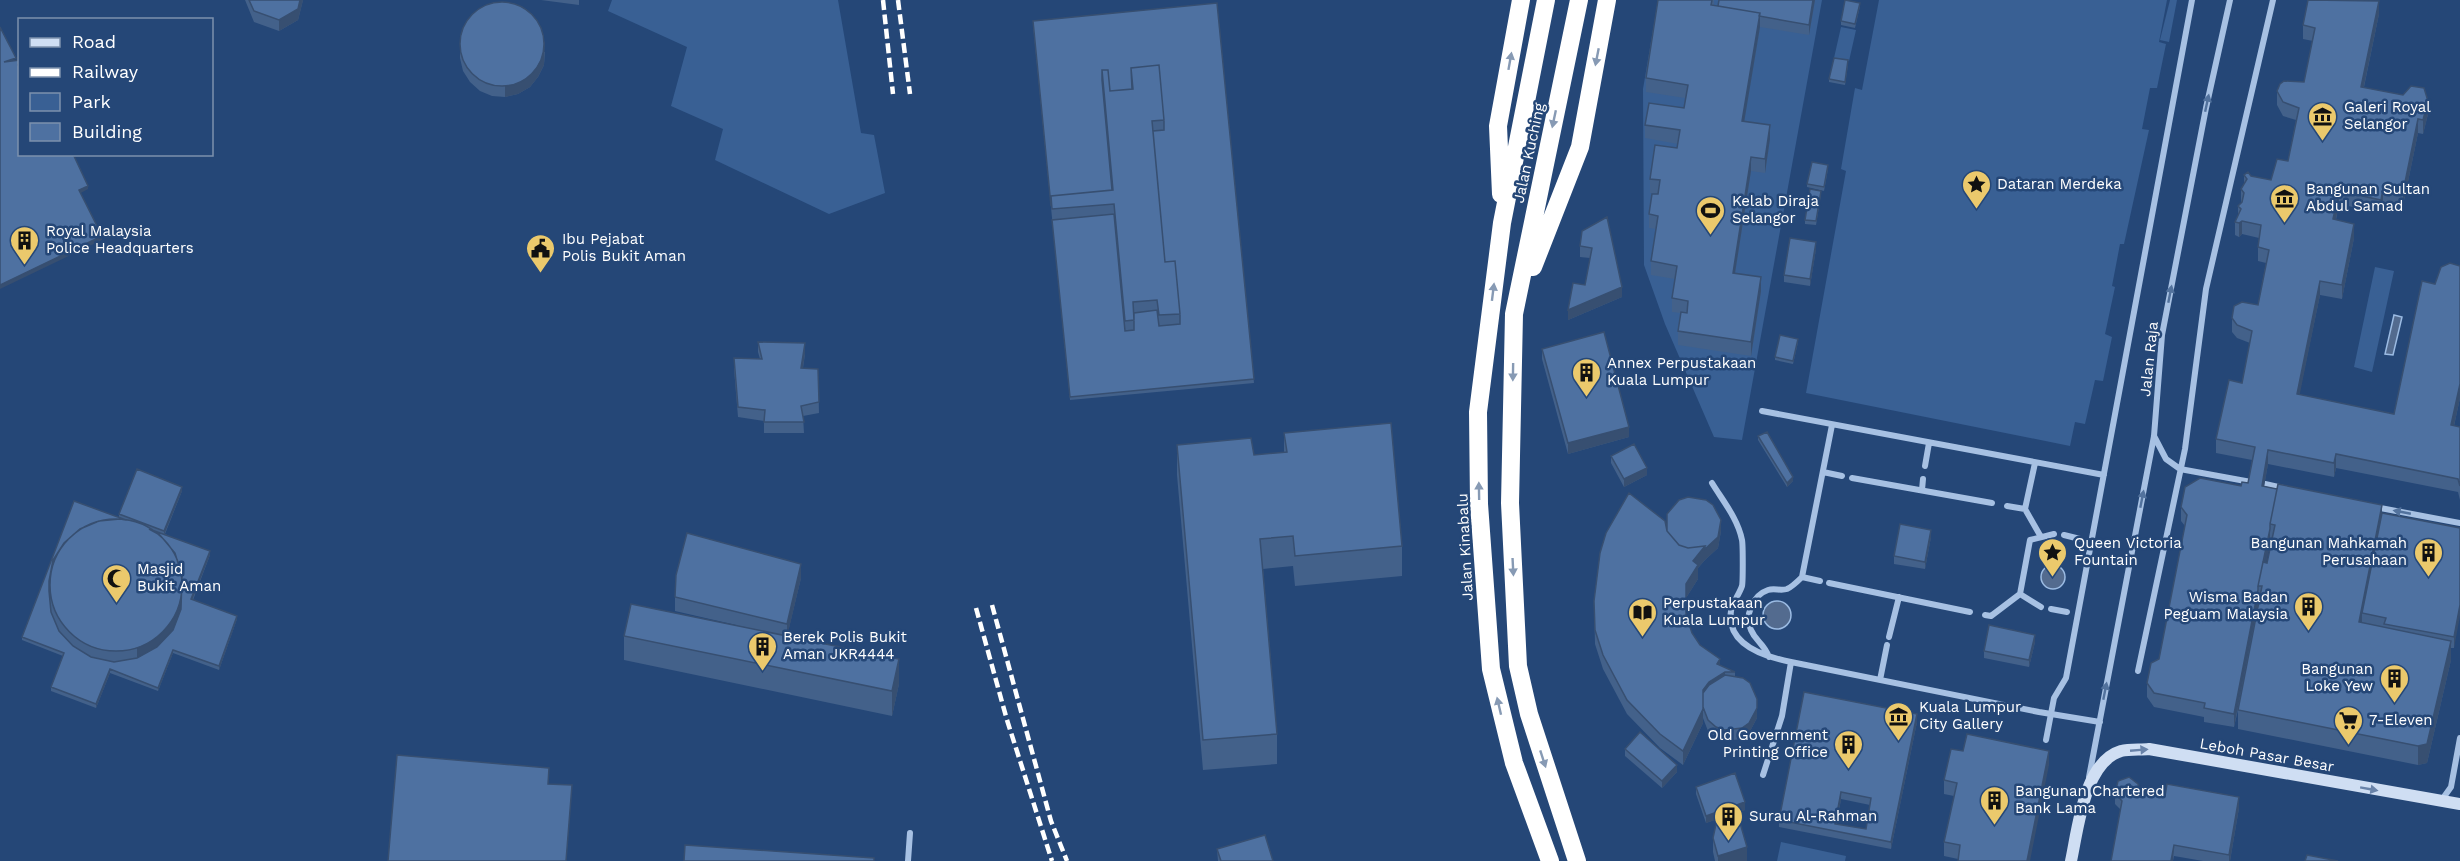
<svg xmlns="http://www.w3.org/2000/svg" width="2460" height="861" font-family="'Work Sans',sans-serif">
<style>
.green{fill:#396094}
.water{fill:#536b8f;stroke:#9bbbe3;stroke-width:1.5}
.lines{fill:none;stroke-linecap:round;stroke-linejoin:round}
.street{stroke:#a7c1e3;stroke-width:6}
.secondary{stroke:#cfdef3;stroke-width:12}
.highway{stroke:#fff;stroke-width:18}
.rail{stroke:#fff;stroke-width:4.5;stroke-dasharray:10 4.5;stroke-linecap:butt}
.wall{fill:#43618a;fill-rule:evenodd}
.shaded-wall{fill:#374f71}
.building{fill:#4e71a1;stroke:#374f71;stroke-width:1.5;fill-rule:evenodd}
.oneway{fill:#879ab4}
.oneway2{fill:#52729d}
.oneway3{fill:#6983a9}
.labels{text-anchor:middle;stroke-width:5;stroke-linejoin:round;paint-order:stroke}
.poi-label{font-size:15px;fill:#fff;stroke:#254777;text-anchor:start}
.street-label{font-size:15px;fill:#fff;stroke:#254777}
</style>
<rect width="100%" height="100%" fill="#254777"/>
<path class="green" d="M612,0H838L861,133L874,135L885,193L829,214L715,160L723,129L671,106L687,47L608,11Z
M1658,0H1822L1742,440L1714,437L1665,324L1644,265L1643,89Z
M1879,0H2167L2159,42L2166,44L2157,88H2150L2142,129L2149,130L2124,244H2120L2112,286L2115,287L2105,334L2112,337L2103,381L2095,380L2085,424L2075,422L2070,446L1806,393L1846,171L1841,169L1855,88L1862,90Z
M2170,0H2177L2169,42L2160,40Z
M1841,27L1856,30L1849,61L1834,58Z
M2375,267L2394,271L2372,372L2354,367Z
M1781,842L1846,856L1845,861H1777Z"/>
<path class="water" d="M2394,315L2402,317L2393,355L2385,354Z
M2041 577a12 12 0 1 1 24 0a12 12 0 1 1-24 0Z
M1763 615a14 14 0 1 1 28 0a14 14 0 1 1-28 0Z"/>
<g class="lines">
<path class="street" d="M1762,411L2104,475
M2154,436L2166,459L2180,469L2251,482
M2035,463L2025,509L2041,537
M1925,466L1929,443
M1823,472L1842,476
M1852,478L1992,503
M1712,483C1723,501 1738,519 1742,540C1743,545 1743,582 1742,586C1739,595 1733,601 1731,611C1726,645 1766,657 1791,662L2039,712L2100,722
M2265,484L2283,488
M1922,490L1923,479
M2007,506L2025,509
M2375,507L2460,523
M2064,535L2080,539
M1802,577L1820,581
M1829,583L1970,612
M2041,607L2020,594L2030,540L2054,534
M2051,609L2067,612
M1985,615L1991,616L2020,594
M1889,637L1899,597
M1769,657C1763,642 1756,642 1751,630C1744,616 1753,595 1768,590C1774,588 1781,591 1787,589C1792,587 1798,581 1802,577L1832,425
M2138,671L2185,449L2206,289L2273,0
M1880,680L1887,645
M2046,740L2054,698L2066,678L2192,0
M1763,775L1782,716L1791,662
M2089,777L2154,436L2162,335L2206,108L2230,0
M2441,801L2451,787L2460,738
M908,861L910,833"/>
<path class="secondary" d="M2071,861C2078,829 2084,762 2121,751C2130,749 2141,750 2149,749L2460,804"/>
<path class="highway" d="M1546,0L1502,223L1478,412L1479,504L1491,669L1514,763L1550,861
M1501,194L1498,126L1521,0
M1533,267L1580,147L1607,0
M1577,861L1529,714L1518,666L1510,503L1514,314L1579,0"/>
<path class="rail" d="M883,0L893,94
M898,0L910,94
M992,605L1051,821L1067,861
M976,608L1007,720L1052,861"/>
</g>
<path class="wall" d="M245,0H303L298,20L279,31L254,22Z
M541,0H579V5Z
M1658,0H1714V5L1718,6L1719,0H1815L1809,35L1760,27L1744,121L1770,139L1765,173L1751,171L1735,273L1761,291L1751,356L1678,345V331L1681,313L1672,312V298L1675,279L1651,275V261L1656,229L1649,228V214L1658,194L1650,193V179L1677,148L1678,144L1645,138V125L1684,108L1685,98L1646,92V78Z
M1217,3L1254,383L1070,400L1033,25Z
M1860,6L1855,28L1841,25V21Z
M2379,14L2364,87L2428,114L2423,134L2418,133L2403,206L2383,202L2381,213L2339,204L2336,220L2354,238L2342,299L2320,295L2299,395L2394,414L2435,284L2460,266V398L2454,426L2460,427V500L2458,492L2336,468L2334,477L2268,464L2264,486L2382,513L2460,528L2454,648H2451V660L2427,763L2418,765L2238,729V710L2234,727L2204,722V717L2154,707L2147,697V683L2159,659L2185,526L2181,521V507L2248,483L2252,460L2216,453V439L2242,383L2250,343L2237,338L2232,332V318L2258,305L2266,263L2258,261V247L2259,238L2242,234L2239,237L2235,235V222L2238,216V206L2241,203V189L2244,184V175L2271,180L2288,161L2296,120L2283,116L2277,105V91L2304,82L2313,41L2303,39V25ZM2270,543H2271L2267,563L2266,562Z
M460,48L545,52L544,65L538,77L530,87L518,94L505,97L492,96L480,91L470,82L463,71L460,58Z
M1848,64L1845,85L1829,82V79Z
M1828,169L1824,191L1807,187V184Z
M1821,194L1816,225L1805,224V220Z
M1607,217L1622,297L1568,320L1585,285L1590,258L1580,257V246Z
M1816,249L1810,286L1784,282V275Z
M758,342L805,354L803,368L818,369L819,413L803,416L804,433H764V421L738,417L734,369V358L760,359L758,352Z
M1798,342L1793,364L1775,360V357Z
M1542,349L1629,437L1568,454L1542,359Z
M1284,433L1402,546V576L1295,586L1293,566L1263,569L1277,734V764L1203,770L1177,475V445L1254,455L1284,453Z
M1758,436L1793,481L1787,487L1758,440Z
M1611,456L1647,475L1624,487L1611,463Z
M182,491L165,534L210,555L193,600L237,619L219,670L173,653L158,691L110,673L96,708L51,691V687L63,656L22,640V637L74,501L119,518V514Z
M1667,531H1721L1718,548L1705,560L1698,568V579L1686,598V615L1692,633L1700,645L1720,665L1735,672V677L1757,718L1749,733L1742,739L1725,741L1716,737L1708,731L1703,718V723L1683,765L1660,748L1627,714L1603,669L1595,644L1594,601Z
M1931,537L1925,569L1894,564V556Z
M801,578L787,636L899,684L892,716L624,660V636L736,625L675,611V597Z
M2035,642L2029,667L1984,658V651Z
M1917,722L1891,849L1779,827V820ZM1841,799L1870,805L1866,829L1837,824Z
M1625,749L1677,772L1662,788L1625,756Z
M1963,751L2049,765L1958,859L1944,856V842L1954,796L1944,794V780Z
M1696,787L1745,810L1737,812L1747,861H1715L1713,852V838L1720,818L1706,823L1696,794Z
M2139,791L2239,808L2230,861H2203L2174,856L2173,861H2111L2121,810L2115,804V793Z
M1217,849L1273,861H1218Z"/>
<path class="shaded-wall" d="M300,0H303L298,20L279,31V20Z
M1813,0H1815L1809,35V25Z
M2379,1V14L2361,100V87Z
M1760,13V27L1742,135V121Z
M545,41L544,65L538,77L530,87L518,94L505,97V86Z
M2428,101V114L2423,134V120Z
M2418,119V133L2403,206V192Z
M1770,125V139L1765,173V159Z
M1751,157V171L1733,286V273Z
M88,186V189L79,194V190Z
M2383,188V202L2381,213V200Z
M2339,191V204L2333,233V219Z
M2242,221V234L2239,237V223Z
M2354,224V238L2342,299V285Z
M102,236V240L0,289V285Z
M1816,242V249L1810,286V279Z
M1761,277V291L1751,356V342Z
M2320,281V295L2297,408V394Z
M1622,287V297L1568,320V310Z
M805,343V354L801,379V368Z
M2460,384V398L2451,439V425Z
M1629,427V437L1568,454V443Z
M2268,450V464L2262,499V486Z
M2336,454V468L2334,477V463Z
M1647,468V475L1624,487V479Z
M1793,477V481L1787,487V483Z
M182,487V491L164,535V531Z
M2382,505V524L2362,613V624L2359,622Z
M1721,520V531L1718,548L1705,560L1698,568V579L1686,598V584L1693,561Z
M2270,529V543L2262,586H2259Z
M1931,530V537L1925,569V562Z
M210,551V555L191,603V599Z
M801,564V578L787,637V624Z
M2258,590V604L2234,727V714Z
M181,598V612L173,634L157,651L137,662V648Z
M2460,605V616L2454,648V637Z
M237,616V619L219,670V666Z
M2035,635V642L2029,667V660Z
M2451,641V660L2427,763L2418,765V746Z
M173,650V653L158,691V688Z
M899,659V684L892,716V691Z
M1720,659V672H1725V686L1703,704V690Z
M110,669V673L96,708V704Z
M1757,708V718L1749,733L1742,739V728Z
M1703,709V723L1683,765V751Z
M1917,714V722L1891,849V842Z
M2049,751V765L2030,861H2027Z
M1677,765V772L1662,788V781Z
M1841,792V799L1835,831V824Z
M2239,797V808L2230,861H2229V855Z
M1745,802V810L1706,823V816Z
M2174,845L2173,861H2171Z
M1747,847V861H1718V856Z"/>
<path class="building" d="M249,0H300L298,9L279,20L254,11Z
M1658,0H1712L1711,5L1760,13L1742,121L1770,125L1765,159L1751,157L1733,273L1761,277L1751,342L1678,331L1681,312L1687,313L1688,301L1672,298L1677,266L1651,261L1658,216L1649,214L1652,194H1658L1660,180L1650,179L1655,145L1677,148L1680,130L1645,125L1649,103L1684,108L1688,85L1646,78Z
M1719,0H1813L1809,25L1759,16L1760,13L1718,6Z
M1845,0L1860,3L1855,24L1841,21Z
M2308,0L2379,1L2361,87L2403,95L2411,86L2424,88L2428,101L2423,120L2418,119L2403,192L2383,188L2381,200L2339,191L2333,219L2354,224L2342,285L2320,281L2297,394L2394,414L2422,281L2435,284L2441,267L2450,263L2460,266V384L2451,425L2460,427V486L2458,479L2336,454L2334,463L2268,450L2262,486L2277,489L2270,524V529L2258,586V590L2234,714L2204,708L2205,703L2154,693L2147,683L2151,663L2159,659L2187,515L2181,507L2185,487L2200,478L2241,486L2242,482L2248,483L2255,447L2216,439L2229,380L2242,383L2252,331L2237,325L2232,318L2234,306L2242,302L2258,305L2269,250L2258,247L2261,225L2242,221L2239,223L2235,222L2241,209L2238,206L2242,202L2244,193L2241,189L2247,179L2244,175L2248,172L2251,176L2271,180L2277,159L2288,161L2299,108L2283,102L2277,91L2280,84L2284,81L2304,82L2315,28L2303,25Z
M460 44a42 42 0 1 1 84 0a42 42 0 1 1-84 0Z
M1217,3L1254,379L1070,397L1052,220L1114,214L1125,331L1134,330V313L1157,310L1159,326L1180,324V314L1175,261L1165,262L1153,131L1164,130V120L1159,65L1131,68L1132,89L1110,91L1108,70H1102V80L1112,190L1051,196V206L1033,21Z
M0,27L16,58L4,62L20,60L18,65L20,68V154H73L88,186L79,190L102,236L0,285Z
M1834,58L1848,60L1845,82L1829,79Z
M1159,65L1164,120L1152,121L1165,262L1175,261L1180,314L1159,315L1157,300L1133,302L1134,320L1125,321L1114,204L1052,209L1051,196L1113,190L1102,70H1108L1110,91L1133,89L1131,68Z
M1812,162L1828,165L1824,187L1807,184Z
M1810,189L1821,191L1816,221L1805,220Z
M1607,217L1622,287L1568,310L1573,283L1585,285L1592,248L1580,246L1582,231Z
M1790,238L1816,242L1810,279L1784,275Z
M1604,332L1629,427L1568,443L1542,349Z
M1780,335L1798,339L1793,361L1775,357Z
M758,342L805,343L801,368L818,369L819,402L801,406L804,422H764L765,410L738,407L734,358L762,359Z
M1391,423L1402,546L1295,556L1293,536L1260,539L1277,734L1203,740L1177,445L1251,438L1254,455L1287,452L1284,433Z
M1767,432L1793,477L1787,483L1758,436Z
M1634,444L1647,468L1624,479L1611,456Z
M137,469L182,487L164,531L119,514Z
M2278,484L2382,505L2359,622L2451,641L2427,744L2418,746L2238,710L2262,586H2258L2263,562L2267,563L2275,525L2270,524Z
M1629,493L1665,521L1667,531L1679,545L1688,548L1705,546L1693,561L1698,565L1686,584V615L1692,633L1700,645L1720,659L1717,664L1735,672H1725L1709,682L1703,690V709L1683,751L1660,734L1627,700L1603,655L1595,630L1594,601L1600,553L1606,533Z
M1688,497L1706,500L1713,505L1721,520L1718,537L1705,549V546L1688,548L1679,545L1667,531V514L1679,500Z
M74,501L126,520L120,519L99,521L80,529L64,543L53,560L49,581V591L51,612L59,631L73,646L91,657L114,662L137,658L157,647L173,630L181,609L182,576L175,553L160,535L149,529L210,551L191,599L237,616L219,666L173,650L158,688L110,669L96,704L51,687L64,653L22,637Z
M2382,513L2460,528V605L2454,637L2384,624L2386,618L2362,613Z
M50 585a66 66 0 1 1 132 0a66 66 0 1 1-132 0Z
M1900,524L1931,530L1925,562L1894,556Z
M687,533L801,564L787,624L675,597L676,575Z
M631,604L899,659L892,691L624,636Z
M1989,625L2035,635L2029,660L1984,651Z
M1725,675L1743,678L1750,683L1757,699V708L1749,723L1742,728L1725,730L1716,727L1708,720L1703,707V693L1709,685Z
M1804,692L1917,714L1891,842L1779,820ZM1841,792L1871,798L1866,829L1835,824Z
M1640,732L1677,765L1662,781L1625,749Z
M1967,734L2049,751L2027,861H1958L1960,845L1944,842L1957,783L1944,780L1951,749L1963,751Z
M397,755L549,768L548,784L572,785L566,861H388Z
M1735,773L1745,802L1706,816L1696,787Z
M2129,777L2138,784L2139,791L2165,796L2167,784L2239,797L2229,855L2174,845L2171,861H2111L2122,801L2115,793L2118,781Z
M1736,809L1747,847L1718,856L1713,838L1716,824L1722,816Z
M1265,835L1273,861H1221L1217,849Z
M685,845L874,858V861H684Z
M2307,855L2338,861H2305Z"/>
<defs><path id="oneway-solid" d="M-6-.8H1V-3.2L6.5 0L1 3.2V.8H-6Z" transform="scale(1.5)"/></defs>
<g class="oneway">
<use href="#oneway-solid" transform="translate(1597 57) rotate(101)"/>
<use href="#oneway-solid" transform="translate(1510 61) rotate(-80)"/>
<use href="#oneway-solid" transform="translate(1554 119) rotate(102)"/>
<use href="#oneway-solid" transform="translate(1493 292) rotate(-83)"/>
<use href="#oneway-solid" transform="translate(1513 372) rotate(91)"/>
<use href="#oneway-solid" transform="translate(1479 491) rotate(-91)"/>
<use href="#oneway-solid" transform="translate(1513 567) rotate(87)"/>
<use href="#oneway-solid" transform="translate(1499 706) rotate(-103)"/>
<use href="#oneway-solid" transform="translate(1543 759) rotate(72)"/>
</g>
<g class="oneway2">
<use href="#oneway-solid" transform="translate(2207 103) rotate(-78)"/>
<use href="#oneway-solid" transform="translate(2170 294) rotate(-79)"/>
<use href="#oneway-solid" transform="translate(2142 499) rotate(-79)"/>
<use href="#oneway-solid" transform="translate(2402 512) rotate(-169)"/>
<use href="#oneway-solid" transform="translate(2105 691) rotate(-79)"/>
</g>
<g class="oneway3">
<use href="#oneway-solid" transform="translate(2139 750) rotate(-5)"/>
<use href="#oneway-solid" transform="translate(2369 789) rotate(10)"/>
</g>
<defs>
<symbol id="museum-pin" viewBox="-11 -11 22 30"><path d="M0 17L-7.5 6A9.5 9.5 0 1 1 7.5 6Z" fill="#ebc96c" stroke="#254777"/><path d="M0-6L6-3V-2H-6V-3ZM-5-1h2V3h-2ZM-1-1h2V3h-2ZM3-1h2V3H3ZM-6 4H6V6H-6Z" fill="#111"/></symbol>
<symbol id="sight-pin" viewBox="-11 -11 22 30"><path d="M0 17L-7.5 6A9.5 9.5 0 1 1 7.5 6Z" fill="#ebc96c" stroke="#254777"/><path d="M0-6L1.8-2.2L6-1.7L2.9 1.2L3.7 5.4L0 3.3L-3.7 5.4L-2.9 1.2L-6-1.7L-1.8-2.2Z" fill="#111"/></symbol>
<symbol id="stadium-pin" viewBox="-11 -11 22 30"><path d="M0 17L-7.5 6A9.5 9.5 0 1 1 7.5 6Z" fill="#ebc96c" stroke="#254777"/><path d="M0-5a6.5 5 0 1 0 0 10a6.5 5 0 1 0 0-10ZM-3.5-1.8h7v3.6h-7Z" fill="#111"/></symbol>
<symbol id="building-pin" viewBox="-11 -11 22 30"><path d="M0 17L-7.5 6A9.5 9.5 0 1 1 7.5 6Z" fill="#ebc96c" stroke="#254777"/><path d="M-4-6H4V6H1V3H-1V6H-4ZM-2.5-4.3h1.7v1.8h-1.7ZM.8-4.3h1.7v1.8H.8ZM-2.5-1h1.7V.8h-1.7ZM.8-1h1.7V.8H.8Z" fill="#111"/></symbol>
<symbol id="civic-pin" viewBox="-11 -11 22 30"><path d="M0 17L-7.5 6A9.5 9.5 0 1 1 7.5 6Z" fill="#ebc96c" stroke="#254777"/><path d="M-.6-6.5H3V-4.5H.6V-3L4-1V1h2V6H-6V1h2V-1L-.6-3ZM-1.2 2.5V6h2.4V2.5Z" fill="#111"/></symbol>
<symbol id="mosque-pin" viewBox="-11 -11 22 30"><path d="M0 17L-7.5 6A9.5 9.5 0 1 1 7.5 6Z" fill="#ebc96c" stroke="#254777"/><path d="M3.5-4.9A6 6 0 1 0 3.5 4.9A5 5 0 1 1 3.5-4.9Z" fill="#111"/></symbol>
<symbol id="library-pin" viewBox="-11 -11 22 30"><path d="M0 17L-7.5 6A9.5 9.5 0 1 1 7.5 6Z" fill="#ebc96c" stroke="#254777"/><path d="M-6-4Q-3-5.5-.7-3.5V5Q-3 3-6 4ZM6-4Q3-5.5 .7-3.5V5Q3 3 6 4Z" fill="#111"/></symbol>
<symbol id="supermarket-pin" viewBox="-11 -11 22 30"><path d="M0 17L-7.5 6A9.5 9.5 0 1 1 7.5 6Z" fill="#ebc96c" stroke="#254777"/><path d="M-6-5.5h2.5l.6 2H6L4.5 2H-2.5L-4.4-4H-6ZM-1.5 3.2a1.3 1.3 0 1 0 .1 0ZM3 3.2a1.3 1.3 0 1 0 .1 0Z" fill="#111"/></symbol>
</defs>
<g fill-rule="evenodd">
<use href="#museum-pin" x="2306" y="100" width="33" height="45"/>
<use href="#sight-pin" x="1960" y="168" width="33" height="45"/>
<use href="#museum-pin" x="2268" y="182" width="33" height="45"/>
<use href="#stadium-pin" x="1694" y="194" width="33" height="45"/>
<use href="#building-pin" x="8" y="224" width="33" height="45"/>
<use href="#civic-pin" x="524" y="232" width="33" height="45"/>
<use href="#building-pin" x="1570" y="356" width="33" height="45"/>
<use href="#sight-pin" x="2036" y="536" width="33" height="45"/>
<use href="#building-pin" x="2412" y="536" width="33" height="45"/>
<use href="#mosque-pin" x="100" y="562" width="33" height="45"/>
<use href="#building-pin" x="2292" y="590" width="33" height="45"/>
<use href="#library-pin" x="1626" y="596" width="33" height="45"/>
<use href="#building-pin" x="746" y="630" width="33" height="45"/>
<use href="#building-pin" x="2378" y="662" width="33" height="45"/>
<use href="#museum-pin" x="1882" y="700" width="33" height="45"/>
<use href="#supermarket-pin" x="2332" y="704" width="33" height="45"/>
<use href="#building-pin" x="1832" y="728" width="33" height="45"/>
<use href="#building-pin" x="1978" y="784" width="33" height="45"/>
<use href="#building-pin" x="1712" y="800" width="33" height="45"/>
</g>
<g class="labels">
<g class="poi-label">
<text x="2344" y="112">Galeri Royal<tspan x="2344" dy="17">Selangor</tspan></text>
<text x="1997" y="189">Dataran Merdeka</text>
<text x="2306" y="194">Bangunan Sultan<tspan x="2306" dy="17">Abdul Samad</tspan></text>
<text x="1732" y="206">Kelab Diraja<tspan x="1732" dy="17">Selangor</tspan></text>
<text x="46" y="236">Royal Malaysia<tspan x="46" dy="17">Police Headquarters</tspan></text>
<text x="562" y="244">Ibu Pejabat<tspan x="562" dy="17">Polis Bukit Aman</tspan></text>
<text x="1607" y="368">Annex Perpustakaan<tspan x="1607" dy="17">Kuala Lumpur</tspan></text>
<text x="2074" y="548">Queen Victoria<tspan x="2074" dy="17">Fountain</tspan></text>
<text x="2407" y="548" text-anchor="end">Bangunan Mahkamah<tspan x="2407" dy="17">Perusahaan</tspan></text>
<text x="137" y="574">Masjid<tspan x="137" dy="17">Bukit Aman</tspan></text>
<text x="2288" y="602" text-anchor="end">Wisma Badan<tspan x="2288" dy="17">Peguam Malaysia</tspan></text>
<text x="1663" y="608">Perpustakaan<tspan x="1663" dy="17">Kuala Lumpur</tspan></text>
<text x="783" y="642">Berek Polis Bukit<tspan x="783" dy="17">Aman JKR4444</tspan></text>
<text x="2373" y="674" text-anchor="end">Bangunan<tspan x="2373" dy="17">Loke Yew</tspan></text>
<text x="1919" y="712">Kuala Lumpur<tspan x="1919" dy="17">City Gallery</tspan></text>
<text x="2369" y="725">7-Eleven</text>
<text x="1828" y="740" text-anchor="end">Old Government<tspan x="1828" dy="17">Printing Office</tspan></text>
<text x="2015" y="796">Bangunan Chartered<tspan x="2015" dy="17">Bank Lama</tspan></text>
<text x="1749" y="821">Surau Al-Rahman</text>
</g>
<g class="street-label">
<text transform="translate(1529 153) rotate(-78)" y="5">Jalan Kuching</text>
<text transform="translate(2149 359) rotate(-84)" y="5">Jalan Raja</text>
<text transform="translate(1465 547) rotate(-93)" y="5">Jalan Kinabalu</text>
<text transform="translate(2267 755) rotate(10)" y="5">Leboh Pasar Besar</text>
</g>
</g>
<rect x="18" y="18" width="195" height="138" fill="#254777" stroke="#7c91ad" stroke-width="1.5"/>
<rect x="30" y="38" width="30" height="9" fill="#cfdef3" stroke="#7c91ad" stroke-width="1.5"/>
<text x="72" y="48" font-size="18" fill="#ffffff">Road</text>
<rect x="30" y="68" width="30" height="9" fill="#ffffff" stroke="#7c91ad" stroke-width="1.5"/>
<text x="72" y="78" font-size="18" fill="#ffffff">Railway</text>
<rect x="30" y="93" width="30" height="18" fill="#396094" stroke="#7c91ad" stroke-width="1.5"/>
<text x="72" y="108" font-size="18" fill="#ffffff">Park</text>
<rect x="30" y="123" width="30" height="18" fill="#4e71a1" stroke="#7c91ad" stroke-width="1.5"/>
<text x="72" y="138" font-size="18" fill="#ffffff">Building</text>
</svg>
